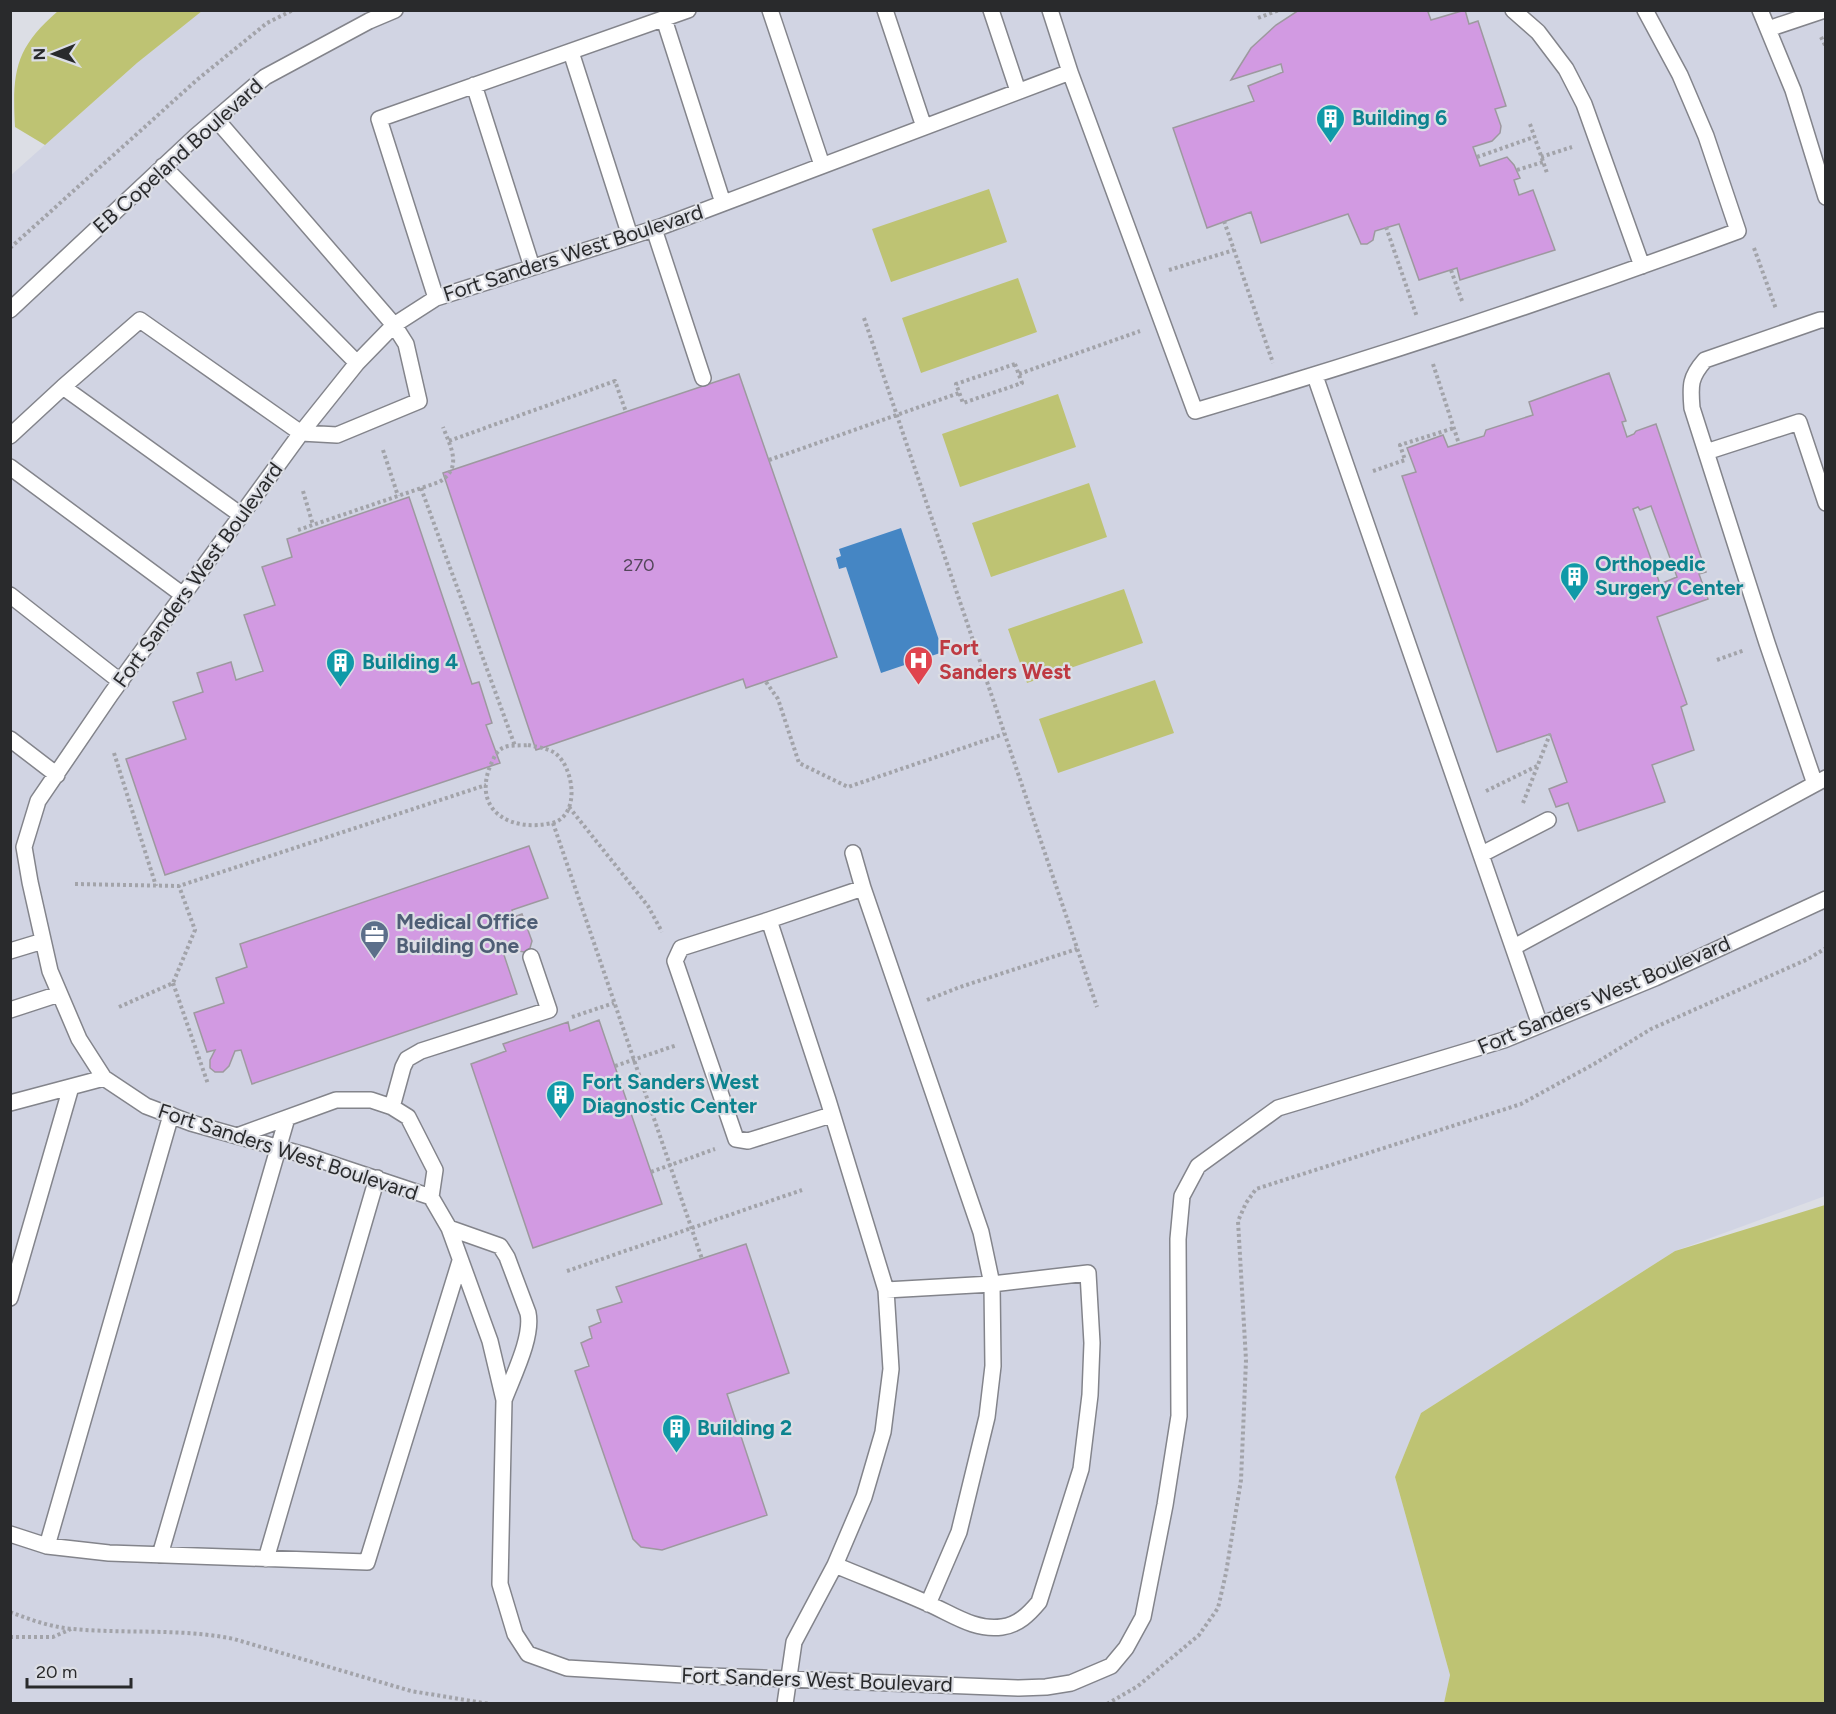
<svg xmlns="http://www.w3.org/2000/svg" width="1836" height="1714" font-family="Figtree,sans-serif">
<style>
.built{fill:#d1d4e3}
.green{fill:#bec373}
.water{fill:#4586c4}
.building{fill:#d29ae2;stroke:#9d999f;stroke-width:1.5;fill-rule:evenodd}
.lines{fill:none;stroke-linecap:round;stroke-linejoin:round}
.lane-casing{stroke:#83848b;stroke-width:18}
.path{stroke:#a2a3a9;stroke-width:4;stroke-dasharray:3 3;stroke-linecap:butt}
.lane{stroke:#fff;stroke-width:15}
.labels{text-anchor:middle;stroke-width:4.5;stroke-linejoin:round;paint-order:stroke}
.number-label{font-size:18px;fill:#53465a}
.culture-label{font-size:21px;font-weight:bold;fill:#0d838f;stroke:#dcdee5;text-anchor:start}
.street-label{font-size:21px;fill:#292a2c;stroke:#dcdee5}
.health-label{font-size:21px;font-weight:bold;fill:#be3a42;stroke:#dcdee5;text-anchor:start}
.service-label{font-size:21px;font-weight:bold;fill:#4e5e75;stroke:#dcdee5;text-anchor:start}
</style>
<rect width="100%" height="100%" fill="#dcdee5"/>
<path class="built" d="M202,11H1825V1196L1675,1251L1421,1413L1395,1477L1450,1675L1444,1703H11L10,176L137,63Z"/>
<path class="green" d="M58,11V10L202,11L137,63L45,145L15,127C12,72 15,48 58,11Z
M989,189L1007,242L891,282L872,229Z
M1018,278L1037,332L921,373L902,318Z
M1058,394L1076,447L960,487L942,434Z
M1089,483L1107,537L991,577L972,523Z
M1124,589L1143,643L1027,683L1008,629Z
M1155,680L1174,733L1058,773L1039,719Z
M1825,1205V1703H1444L1450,1675L1395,1477L1421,1413L1675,1251Z"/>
<path class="water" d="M901,528L943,652L881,673L846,567L839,569L836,558L841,556L839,549Z"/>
<path class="building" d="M1299,10H1433L1428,12L1431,20L1465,10L1469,24L1478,21L1506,106L1495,109L1501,126L1500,133L1492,141L1473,147L1480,166L1507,157L1514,165L1520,178L1514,180L1519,195L1533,190L1555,250L1460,280L1457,268L1419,280L1399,224L1375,231L1373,240L1367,244H1361L1348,214L1261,243L1251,212L1207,228L1173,128L1254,101L1248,86L1283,72L1281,64L1231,80L1251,48L1276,25Z
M1609,373L1626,421L1622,422L1627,437L1634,434L1636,431L1656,424L1706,572L1699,574L1708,599L1657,617L1687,704L1681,707L1694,750L1652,765L1665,802L1578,831L1568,803L1556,807L1549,789L1567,782L1550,734L1497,752L1402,476L1416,472L1407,448L1443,435L1448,447L1484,436L1486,430L1533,415L1529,402ZM1651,506L1677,577L1660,584L1633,509L1638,507L1640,510Z
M739,374L837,657L746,688L743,679L536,750L443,473Z
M409,497L472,684L479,682L492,723L486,725L500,763L165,875L126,759L186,739L173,702L203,692L197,673L231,662L236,680L263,671L244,615L275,605L262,567L292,557L287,539Z
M529,846L548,898L512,910L514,917L522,914L532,941L530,948L524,952L519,951L514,945L502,949L517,994L252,1084L241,1050L235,1051L229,1066L223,1072H215L210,1068V1060L215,1050L207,1052L194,1013L224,1003L216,978L247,967L240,944Z
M599,1020L662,1204L533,1248L471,1064L506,1051L503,1044L568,1022L570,1031Z
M746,1244L789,1373L727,1394L767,1515L662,1550L641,1547L633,1539L575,1371L589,1366L581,1343L592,1338L589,1327L601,1322L597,1310L622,1302L616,1287Z"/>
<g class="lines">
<defs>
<path id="lane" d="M770,10L822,165
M885,10L924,127
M991,10L1018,91
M1050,10L1070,72L1195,411C1378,357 1560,297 1738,231L1706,136L1680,75L1645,10
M1513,10L1538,32L1566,69L1584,104L1642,266
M1760,10L1793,90L1826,197
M664,19L723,203
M1768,29L1825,10
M571,52L630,236
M1070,72L663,226L436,298L394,325L406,344L419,401L337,435L301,433L111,694L38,801L24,847L30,882L50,971L79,1039L104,1078L146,1106L191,1123L308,1156L431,1197L449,1228L490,1341L504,1400L500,1584L515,1634L528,1654L567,1668L684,1675L1019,1688L1046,1687L1071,1683L1111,1666L1126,1648L1143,1617L1165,1505L1179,1416L1178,1239L1182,1196L1198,1166L1278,1108L1504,1040L1655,978L1826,899
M474,85L532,267
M163,166L357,363
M654,229L703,378
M436,298L379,119L688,10
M10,310L196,136L265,77L369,21L395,10
M1315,376L1540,1025
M63,387L241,515
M10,436L63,387L140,320L301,433L357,363L394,325L216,119
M1706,452L1799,422L1826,503
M10,467L183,595
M10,595L121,682
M10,739L57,775
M1815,784L1767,643L1692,408C1690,385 1690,377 1705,360L1820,320H1826
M853,853L863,888L981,1232L992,1284L993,1366L987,1417L959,1532L928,1604
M1482,854L1548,820
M769,920L828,1100L886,1290L891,1369L883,1432L864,1497L835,1565L794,1642L785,1704
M1514,947L1826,778
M10,951L43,941
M10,1010L59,994
M10,1103L104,1078
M392,1107L403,1067L407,1059L421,1051L549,1010L531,957
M831,1115L748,1141L736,1139L675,961L681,948L769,920L863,888
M237,1136L336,1100H371L392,1107L408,1117L435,1170L431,1197
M449,1228L500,1246L507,1257L528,1313C533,1337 513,1376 504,1400
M10,1298L71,1087
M10,1534L47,1546L109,1553L367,1562L460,1261
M47,1546L171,1115
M160,1555L287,1118
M266,1559L377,1178
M835,1565C866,1578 898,1590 929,1604C952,1614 975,1631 1002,1627C1018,1625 1029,1614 1039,1602L1081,1469L1090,1395L1092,1343L1088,1273L992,1284L886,1290"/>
</defs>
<use href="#lane" class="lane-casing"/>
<path class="path" d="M1258,18L1279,10
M1821,37L1826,47
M1530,124L1547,173
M1477,157L1534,137
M1541,157L1572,147
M1517,170L1543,162
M1224,221L1273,363
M1386,227L1417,317
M10,248L198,79L267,23L293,10
M1754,248L1776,309
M1169,270L1234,250
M1451,270L1462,301
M864,318L1097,1007
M1015,364L1022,383L963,403L956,384Z
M1433,364L1459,444
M1019,374L1140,331
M449,441L615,381L626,412
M383,450L398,496
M769,460L959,393
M1373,471L1405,460L1400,445L1454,428
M421,488L515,746
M303,491L313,525
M298,530L439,482C463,468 451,448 443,427
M1717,660L1745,650
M766,682L778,699L799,763L848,787L1004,734
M528,745C537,747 547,748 555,753C574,767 581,816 552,823C513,832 474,813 489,769C492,762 495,753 501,749C508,744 520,746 528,745Z
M114,753L156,886
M1486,791L1537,766
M1523,803L1550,734
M569,807L648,906L662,932
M553,823L702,1259
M75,884L179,886L486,785
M173,983L208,1084
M927,1000L960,987L1077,949
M119,1007L173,983L195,930L179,886
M572,1017L614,1003
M615,1066L677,1045
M651,1172L715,1149
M567,1271L802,1190
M10,1612C31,1620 51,1627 73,1629C127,1634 180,1628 234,1639L411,1691L490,1704
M10,1637H53L71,1629
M1107,1704L1138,1686L1199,1635L1218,1608L1226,1573L1241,1480L1246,1360L1238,1221L1246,1203L1256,1189L1521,1104L1594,1064L1651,1029L1808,959L1826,948"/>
<use href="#lane" class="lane"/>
</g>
<defs>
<symbol id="building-pin" viewBox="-11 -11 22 30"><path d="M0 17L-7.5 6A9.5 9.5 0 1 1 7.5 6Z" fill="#0f9aa8" stroke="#dcdee5"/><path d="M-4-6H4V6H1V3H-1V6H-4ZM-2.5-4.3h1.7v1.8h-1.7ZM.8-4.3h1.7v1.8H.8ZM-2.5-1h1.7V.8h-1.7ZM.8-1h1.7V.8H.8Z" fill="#fff"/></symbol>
<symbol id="hospital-pin" viewBox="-11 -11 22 30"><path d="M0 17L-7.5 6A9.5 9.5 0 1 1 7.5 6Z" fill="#e0444e" stroke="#dcdee5"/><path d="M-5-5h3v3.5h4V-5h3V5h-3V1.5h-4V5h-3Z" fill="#fff"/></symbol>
<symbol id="office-pin" viewBox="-11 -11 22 30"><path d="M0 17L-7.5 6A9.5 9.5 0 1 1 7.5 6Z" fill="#5c6f8a" stroke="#dcdee5"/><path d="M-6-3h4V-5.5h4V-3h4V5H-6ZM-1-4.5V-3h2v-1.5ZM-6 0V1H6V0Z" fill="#fff"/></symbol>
</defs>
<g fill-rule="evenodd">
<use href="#building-pin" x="1314" y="102" width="33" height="45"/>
<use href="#building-pin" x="1558" y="560" width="33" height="45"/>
<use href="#hospital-pin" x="902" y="644" width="33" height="45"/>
<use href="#building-pin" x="324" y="646" width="33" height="45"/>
<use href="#office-pin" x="358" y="918" width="33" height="45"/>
<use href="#building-pin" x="544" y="1078" width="33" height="45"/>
<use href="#building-pin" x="660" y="1412" width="33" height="45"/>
</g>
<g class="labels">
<g class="number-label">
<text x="639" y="571">270</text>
</g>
<g class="culture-label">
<text x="1352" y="125">Building 6</text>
<text x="1595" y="571">Orthopedic<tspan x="1595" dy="24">Surgery Center</tspan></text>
<text x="362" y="669">Building 4</text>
<text x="582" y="1089">Fort Sanders West<tspan x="582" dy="24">Diagnostic Center</tspan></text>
<text x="697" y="1435">Building 2</text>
</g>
<g class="street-label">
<text transform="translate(178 156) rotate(-42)" y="7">EB Copeland Boulevard</text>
<text transform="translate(573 253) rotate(-18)" y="7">Fort Sanders West Boulevard</text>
<text transform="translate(198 575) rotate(-54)" y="7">Fort Sanders West Boulevard</text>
<text transform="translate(1604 995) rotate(-23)" y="7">Fort Sanders West Boulevard</text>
<text transform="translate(288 1152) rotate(18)" y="7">Fort Sanders West Boulevard</text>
<text transform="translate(817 1680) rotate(2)" y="7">Fort Sanders West Boulevard</text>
</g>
<g class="health-label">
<text x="939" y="655">Fort<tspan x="939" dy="24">Sanders West</tspan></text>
</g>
<g class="service-label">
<text x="396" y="929">Medical Office<tspan x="396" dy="24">Building One</tspan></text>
</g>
</g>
<rect width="1836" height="1714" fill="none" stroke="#292a2c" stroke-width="24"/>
<g transform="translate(54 54) rotate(269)" stroke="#dcdee5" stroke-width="4.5" paint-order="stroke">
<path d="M0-4.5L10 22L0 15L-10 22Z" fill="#292a2c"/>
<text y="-9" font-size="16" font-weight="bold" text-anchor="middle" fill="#292a2c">N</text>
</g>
<path d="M27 1678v9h104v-9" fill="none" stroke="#292a2c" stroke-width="3"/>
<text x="36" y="1678" font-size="18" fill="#292a2c" stroke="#dcdee5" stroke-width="4.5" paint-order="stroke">20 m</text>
</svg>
